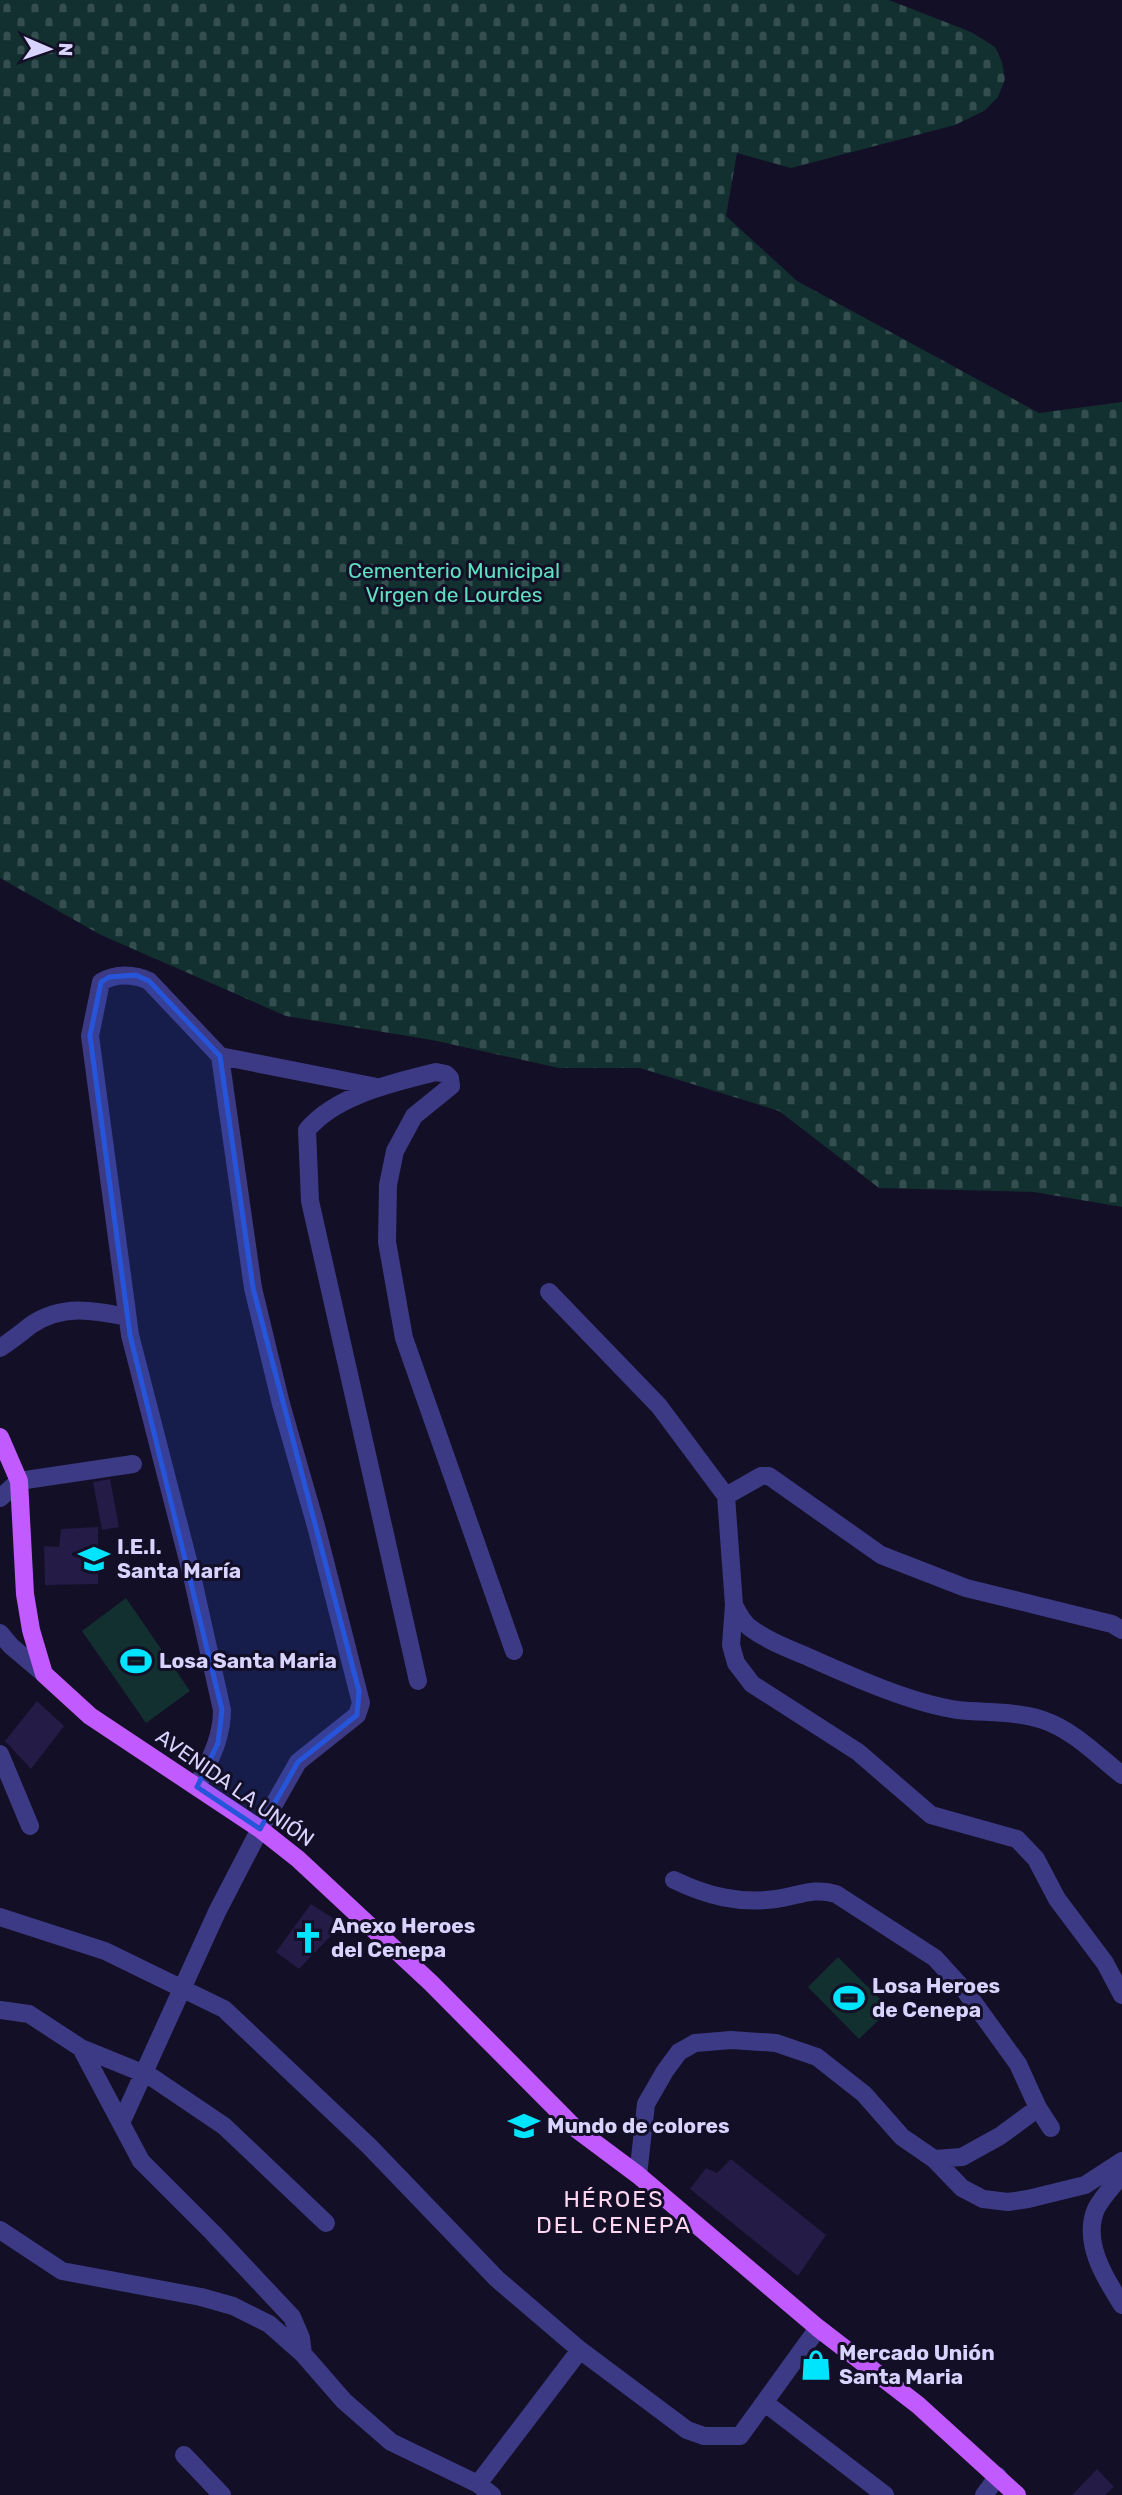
<svg xmlns="http://www.w3.org/2000/svg" width="1122" height="2495" font-family="Rubik,sans-serif">
<style>
.cemetery{fill:url(#cemetery-stones)}
.pitch{fill:#12302f}
.building{fill:#241b47}
.lines{fill:none;stroke-linecap:round;stroke-linejoin:round}
.minor{stroke:#3d3a85;stroke-width:18}
.major{stroke:#c25bff;stroke-width:18}
.marked{fill:#2655da;fill-opacity:0.2;stroke:#2655da;stroke-width:5;stroke-linejoin:round}
.labels{text-anchor:middle;stroke-width:6;stroke-linejoin:round;paint-order:stroke}
.park-label{font-size:21px;fill:#5fe0c0;stroke:#130f26}
.poi-label{font-size:21px;font-weight:bold;fill:#d9d4ff;stroke:#130f26;text-anchor:start}
.street-label{font-size:21px;fill:#d9d4ff;stroke:#130f26}
.neighbourhood-label{font-size:23px;letter-spacing:2px;fill:#ffd6f0;stroke:#130f26}
</style>
<defs>
<pattern id="cemetery-stones" width="16" height="16" patternUnits="userSpaceOnUse" patternTransform="scale(1.75)"><rect width="16" height="16" fill="#12302f"/><path d="M2 7V4a2 2 0 0 1 4 0v3zM10 15v-3a2 2 0 0 1 4 0v3z" fill="#344d4e"/></pattern>
</defs>
<rect width="100%" height="100%" fill="#130f26"/>
<path class="cemetery" d="M0,0H889L971,32L995,47L1002,62L1005,79L998,97L984,111L955,125L791,168L737,153L726,216L797,281L1039,413L1122,402V1207L1034,1192L879,1188L779,1111L640,1068H559L432,1040L286,1016L101,935L0,878Z"/>
<path class="pitch" d="M126,1598L190,1691L146,1723L82,1631Z
M838,1957L890,2009L859,2039L808,1987Z"/>
<path class="building" d="M110,1479L119,1527L102,1530L93,1482Z
M98,1527V1584L45,1585L44,1546L59,1547L61,1529Z
M37,1701L64,1726L31,1769L5,1741Z
M311,1904L342,1924L299,1969L276,1952Z
M731,2159L826,2235L798,2276L690,2189L706,2168L717,2173Z
M1097,2469L1114,2487L1105,2495H1072Z"/>
<g class="lines">
<path class="minor" d="M220,1056L377,1087
M549,1292L659,1406L726,1496L734,1605L731,1645L736,1663L752,1684L858,1752L931,1815L1017,1839L1036,1859L1057,1899L1105,1963L1122,1995
M0,1348C11,1341 21,1333 31,1325C62,1304 93,1310 127,1317
M726,1496L761,1476H769L881,1555L966,1588L1112,1624L1122,1630
M0,1498L19,1481L133,1464
M734,1605C738,1613 742,1621 749,1627C766,1640 787,1648 806,1656C851,1676 910,1703 958,1710C986,1713 1016,1711 1043,1720C1073,1730 1098,1756 1122,1775
M0,1633L11,1646L44,1674
M418,1681L310,1201L307,1130C336,1095 393,1083 436,1072L446,1074L450,1078L451,1086L414,1116L395,1151L388,1185L387,1242L404,1338L514,1651
M0,1754L30,1826
M674,1880C707,1896 739,1904 776,1899C798,1896 814,1887 836,1894L935,1958L966,1992L1018,2064L1038,2108L1051,2128
M0,1917L105,1951L224,2009L369,2146L497,2279L580,2350L687,2430L704,2436H740L818,2328
M0,2010L29,2014L81,2048L141,2161L213,2233L292,2317L301,2338L303,2354L344,2401L391,2442L478,2484L492,2495
M81,2048L150,2076L224,2126L326,2223
M121,2123L217,1912L260,1829L298,1762L357,1715L361,1703L316,1526L281,1404L253,1288L220,1056L149,981C134,974 116,973 101,982L90,1036L130,1335L192,1576L222,1710C222,1739 209,1761 197,1787
M934,2159L962,2157L1000,2136L1038,2108
M1122,2174C1114,2185 1102,2197 1096,2209C1082,2242 1105,2278 1122,2305
M638,2175L646,2104L665,2071L679,2052L695,2043L731,2040L776,2043L817,2057L864,2094L902,2137L934,2159L962,2188L983,2199L1008,2202L1028,2199L1085,2185L1122,2161
M0,2230L62,2271L201,2297L233,2306L269,2324L303,2354
M765,2403L885,2495
M184,2455L222,2495
M478,2484L580,2350
M984,2495L998,2476"/>
<path class="major" d="M0,1437L19,1481L25,1594L31,1630L44,1674L90,1716L260,1829L298,1859L431,1983L575,2128L638,2175L818,2328L918,2405L1017,2495"/>
</g>
<path class="marked" d="M136,975L149,981L220,1056L253,1288L359,1691L357,1715L298,1762L260,1829L197,1787L218,1743L222,1710L130,1335L90,1036L101,982L109,977Z"/>
<defs>
<symbol id="school-bare" viewBox="-9 -9 18 18"><path d="M0-5L7-2L0 1L-7-2ZM-4 1L0 2.5L4 1V4Q0 6-4 4Z" fill="#00e5ff" stroke="#130f26" stroke-width="2.5" paint-order="stroke"/></symbol>
<symbol id="stadium-bare" viewBox="-9 -9 18 18"><path d="M0-5a6.5 5 0 1 0 0 10a6.5 5 0 1 0 0-10ZM-3.5-1.8h7v3.6h-7Z" fill="#00e5ff" stroke="#130f26" stroke-width="2.5" paint-order="stroke"/></symbol>
<symbol id="church-bare" viewBox="-9 -9 18 18"><path d="M-1.2-6h2.4v3.5h3.3v2.4h-3.3V6h-2.4V-.1h-3.3v-2.4h3.3Z" fill="#00e5ff" stroke="#130f26" stroke-width="2.5" paint-order="stroke"/></symbol>
<symbol id="shop-bare" viewBox="-9 -9 18 18"><path d="M-5-2.5h2.3a2.7 3.5 0 0 1 5.4 0H5L5.5 6h-11ZM-1.5-2.5h3a1.5 2.3 0 0 0-3 0Z" fill="#00e5ff" stroke="#130f26" stroke-width="2.5" paint-order="stroke"/></symbol>
</defs>
<g fill-rule="evenodd">
<use href="#school-bare" x="72" y="1537" width="44" height="44"/>
<use href="#stadium-bare" x="114" y="1639" width="44" height="44"/>
<use href="#church-bare" x="286" y="1916" width="44" height="44"/>
<use href="#stadium-bare" x="827" y="1976" width="44" height="44"/>
<use href="#school-bare" x="502" y="2104" width="44" height="44"/>
<use href="#shop-bare" x="794" y="2343" width="44" height="44"/>
</g>
<g class="labels">
<g class="park-label">
<text x="454" y="578">Cementerio Municipal<tspan x="454" dy="24">Virgen de Lourdes</tspan></text>
</g>
<g class="poi-label">
<text x="117" y="1554">I.E.I.<tspan x="117" dy="24">Santa María</tspan></text>
<text x="159" y="1668">Losa Santa Maria</text>
<text x="331" y="1933">Anexo Heroes<tspan x="331" dy="24">del Cenepa</tspan></text>
<text x="872" y="1993">Losa Heroes<tspan x="872" dy="24">de Cenepa</tspan></text>
<text x="547" y="2133">Mundo de colores</text>
<text x="839" y="2360">Mercado Unión<tspan x="839" dy="24">Santa Maria</tspan></text>
</g>
<g class="street-label">
<text transform="translate(235 1788) rotate(35)" y="7">AVENIDA LA UNIÓN</text>
</g>
<g class="neighbourhood-label">
<text x="614" y="2207">HÉROES<tspan x="614" dy="26">DEL CENEPA</tspan></text>
</g>
</g>
<g transform="translate(49 49) rotate(92)" stroke="#130f26" stroke-width="5" paint-order="stroke">
<path d="M0-5L12 26L0 18L-12 26Z" fill="#d9d4ff"/>
<text y="-10" font-size="19" font-weight="bold" text-anchor="middle" fill="#d9d4ff">N</text>
</g>
</svg>
